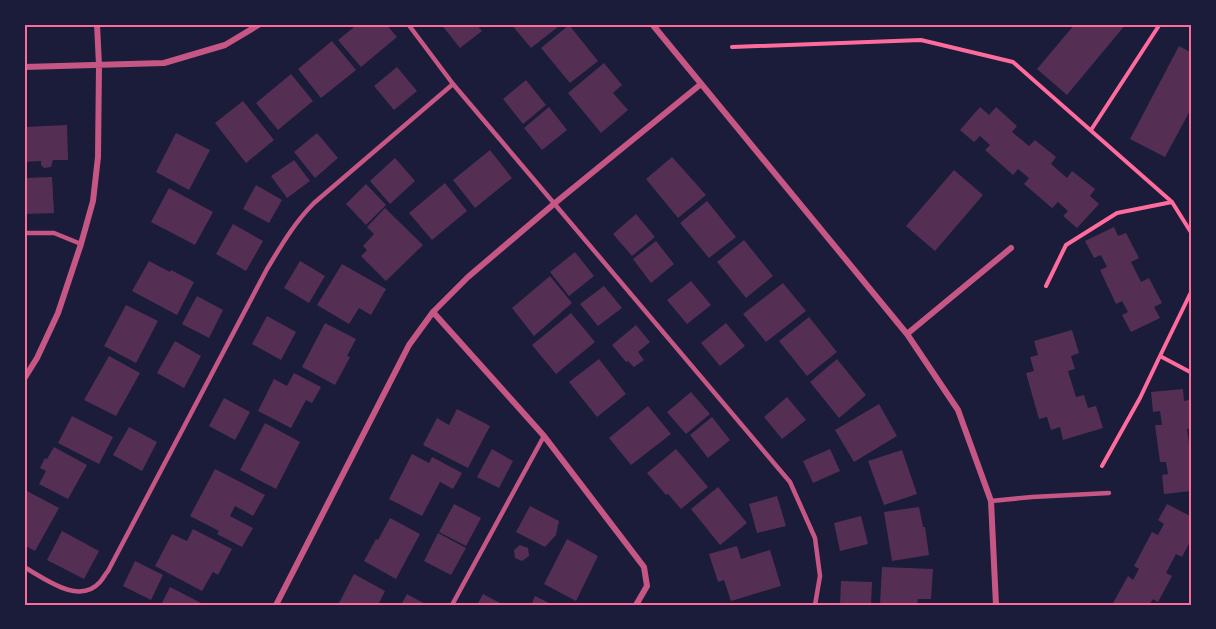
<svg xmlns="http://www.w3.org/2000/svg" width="1216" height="629" font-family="Poppins,sans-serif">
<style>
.building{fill:#542f53}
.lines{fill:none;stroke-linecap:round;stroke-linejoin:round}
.path{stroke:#ff6b9d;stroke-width:4}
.service{stroke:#c65784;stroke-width:4.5}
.minor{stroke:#c65784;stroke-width:6}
.neatline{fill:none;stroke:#ff6b9d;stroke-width:2}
</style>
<rect width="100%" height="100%" fill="#1b1b3a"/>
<path class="building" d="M358,24H386L397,37L361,67L338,40Z
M441,24H476L482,31L460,48Z
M511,24H557L559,26L531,48Z
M1075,24H1126L1067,95L1037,69Z
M569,25L598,61L570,83L541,48Z
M332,41L356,70L321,98L298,69Z
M1179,46L1192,53V107L1165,157L1130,139Z
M604,63L622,85L613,93L628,110L601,133L568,93Z
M397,67L417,91L394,110L374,86Z
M291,74L313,101L278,130L256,103Z
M526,80L546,105L523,124L503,99Z
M243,101L274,140L246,163L215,123Z
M549,107L567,130L542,150L524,128Z
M980,107L989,115L996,107L1017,126L1012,132L1029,146L1035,140L1056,157L1051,164L1067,178L1072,171L1095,189L1090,196L1099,204L1077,228L1063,216L1068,211L1058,202L1052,208L1024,184L1029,178L1018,169L1013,175L985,150L990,145L980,136L974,142L960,130Z
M67,125L68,160H53L51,167L44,168L41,165V161L24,162V127Z
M176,133L210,150L189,190L156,172Z
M317,133L338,158L315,178L294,152Z
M490,150L512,178L475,208L453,180Z
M672,157L706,195L678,218L646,179Z
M395,158L415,181L390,204L370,181Z
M294,160L310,181L287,198L271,176Z
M954,170L983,195L935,251L906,226Z
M52,177L54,213L24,214V178Z
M445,183L467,211L432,240L409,213Z
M366,184L386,205L366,225L346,204Z
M256,185L282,200L269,223L243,209Z
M169,188L213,212L195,245L151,222Z
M707,201L736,237L709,258L680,223Z
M385,208L423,245L386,281L361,256L367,250L363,246L374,234L367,227Z
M636,214L655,237L632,256L613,234Z
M233,224L263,241L246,271L216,254Z
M1114,227L1118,236L1126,233L1139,258L1131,262L1141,282L1149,278L1162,303L1154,307L1160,318L1131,332L1122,315L1128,312L1122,301L1116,304L1100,270L1107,267L1101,255L1094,258L1085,241Z
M744,240L773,276L746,298L717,262Z
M656,241L674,264L651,283L633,259Z
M575,252L594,276L569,296L550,272Z
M149,261L170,272L171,270L194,282L177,315L132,291Z
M300,261L325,276L309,303L284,288Z
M342,264L386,289L371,315L359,308L349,324L317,305Z
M550,276L572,303L534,336L512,308Z
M691,281L711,305L687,324L667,300Z
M783,283L806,311L766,342L743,314Z
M604,286L622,308L598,326L580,304Z
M197,296L223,310L209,338L182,324Z
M126,305L158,321L136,363L104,346Z
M571,313L595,342L556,374L532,345Z
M267,316L296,332L281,360L252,344Z
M809,317L837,352L807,376L779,341Z
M325,323L356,339L347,356L350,357L335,385L302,367Z
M726,323L745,346L720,366L701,343Z
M636,325L650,342L638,352L644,360L634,367L628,361L626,362L612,345Z
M1072,330L1079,353L1071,356L1075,369L1068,371L1076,397L1084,395L1088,408L1096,406L1103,428L1063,440L1060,427L1051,430L1047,417L1039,419L1026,373L1034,371L1030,357L1038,355L1034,341Z
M175,341L201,356L184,388L157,373Z
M109,356L140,373L116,416L84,400Z
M599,359L626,394L597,417L569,382Z
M837,359L866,395L839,418L810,382Z
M294,373L321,387L312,403L306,400L291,428L258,411L274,379L287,386Z
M1183,389L1184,401L1189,400L1192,421V428L1187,429L1190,451H1192V491L1164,494L1162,475L1168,474L1166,462H1160L1155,425H1162L1160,411L1153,412L1151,392Z
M691,392L710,414L686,434L667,412Z
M787,397L806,420L782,439L764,417Z
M224,398L250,412L235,440L209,426Z
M879,404L897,436L854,462L835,430Z
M648,406L671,434L631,465L609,438Z
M457,409L490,426L468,468L423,445L437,418L449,425Z
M72,416L113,437L99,464L58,443Z
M712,417L730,440L708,458L690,435Z
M265,423L300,442L276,489L240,470Z
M129,427L157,442L142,471L113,455Z
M54,447L87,465L68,499L39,484L46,471L40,468L45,458L47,459Z
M492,449L513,461L499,488L477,477Z
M676,449L708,487L681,509L668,494L666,495L647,473Z
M830,449L840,471L813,483L803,461Z
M902,450L917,494L884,505L868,461Z
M412,454L429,463L432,457L462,473L453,489L440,482L422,516L389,499Z
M215,469L265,495L253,516L235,506L230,516L253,528L242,547L217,534L219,531L190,516Z
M718,487L747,523L720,545L691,509Z
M25,490L59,508L35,551L24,545V493Z
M777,496L786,526L757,533L749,504Z
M454,504L481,518L466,546L439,532Z
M1167,504L1192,517V523L1189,528L1192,529V538L1182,557L1176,554L1166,573L1172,576L1158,602L1153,599L1149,605H1112L1128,576L1133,580L1139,569L1134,566L1152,532L1158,535L1164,524L1158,520Z
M530,506L559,521L556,535L545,547L516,532Z
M919,507L923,527H925L929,555L892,561L884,512Z
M861,516L868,544L840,551L834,523Z
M390,518L420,534L396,579L364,561L376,539L378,540Z
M193,529L232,549L218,575L213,572L202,591L155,566L172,534L187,541Z
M62,531L99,551L84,579L47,560Z
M438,533L466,548L451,575L424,561Z
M567,539L598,556L576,601L544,584Z
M520,545L528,548L529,556L522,561L515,558L514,550Z
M737,546L741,559L770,550L781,586L731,601L724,580L718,582L709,554Z
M135,561L163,575L151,600L123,586Z
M882,567L933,569L931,599H918L917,605H880Z
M354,574L385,591L378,605H338Z
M841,581L872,582L871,605H840Z
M170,587L205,605H161Z
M407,594L427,605H401Z
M483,594L504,605H477Z
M535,596L553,605H531Z"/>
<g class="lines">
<path class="path" d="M732,47L921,40L1013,62L1172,202
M1091,130L1160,24
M1046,286L1066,245L1117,213L1172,202L1192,234
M1160,356L1192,290
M1102,466L1140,398L1160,356L1192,373"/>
<path class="service" d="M408,24L453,84L790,482L815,538L820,576L815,605
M24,233H54L81,244
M991,501L1032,497L1109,493
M24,567C44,578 79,606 100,582C103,579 105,574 108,571L267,269C281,246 294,223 314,203L453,84
M452,605L544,436"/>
<path class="minor" d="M652,24L907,334L958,410L991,501L996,605
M24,67L164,63L225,45L260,24
M433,312L544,436L644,567L647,586L636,605
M907,334L1011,248
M24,379L37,358L58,313L81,244L93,201L98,157L99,65L97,24
M276,605L409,345L433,312L468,277L555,203L701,84"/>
</g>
<rect width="1216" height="629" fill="none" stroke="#1b1b3a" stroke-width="51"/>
<rect x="26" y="26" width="1164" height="578" class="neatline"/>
</svg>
